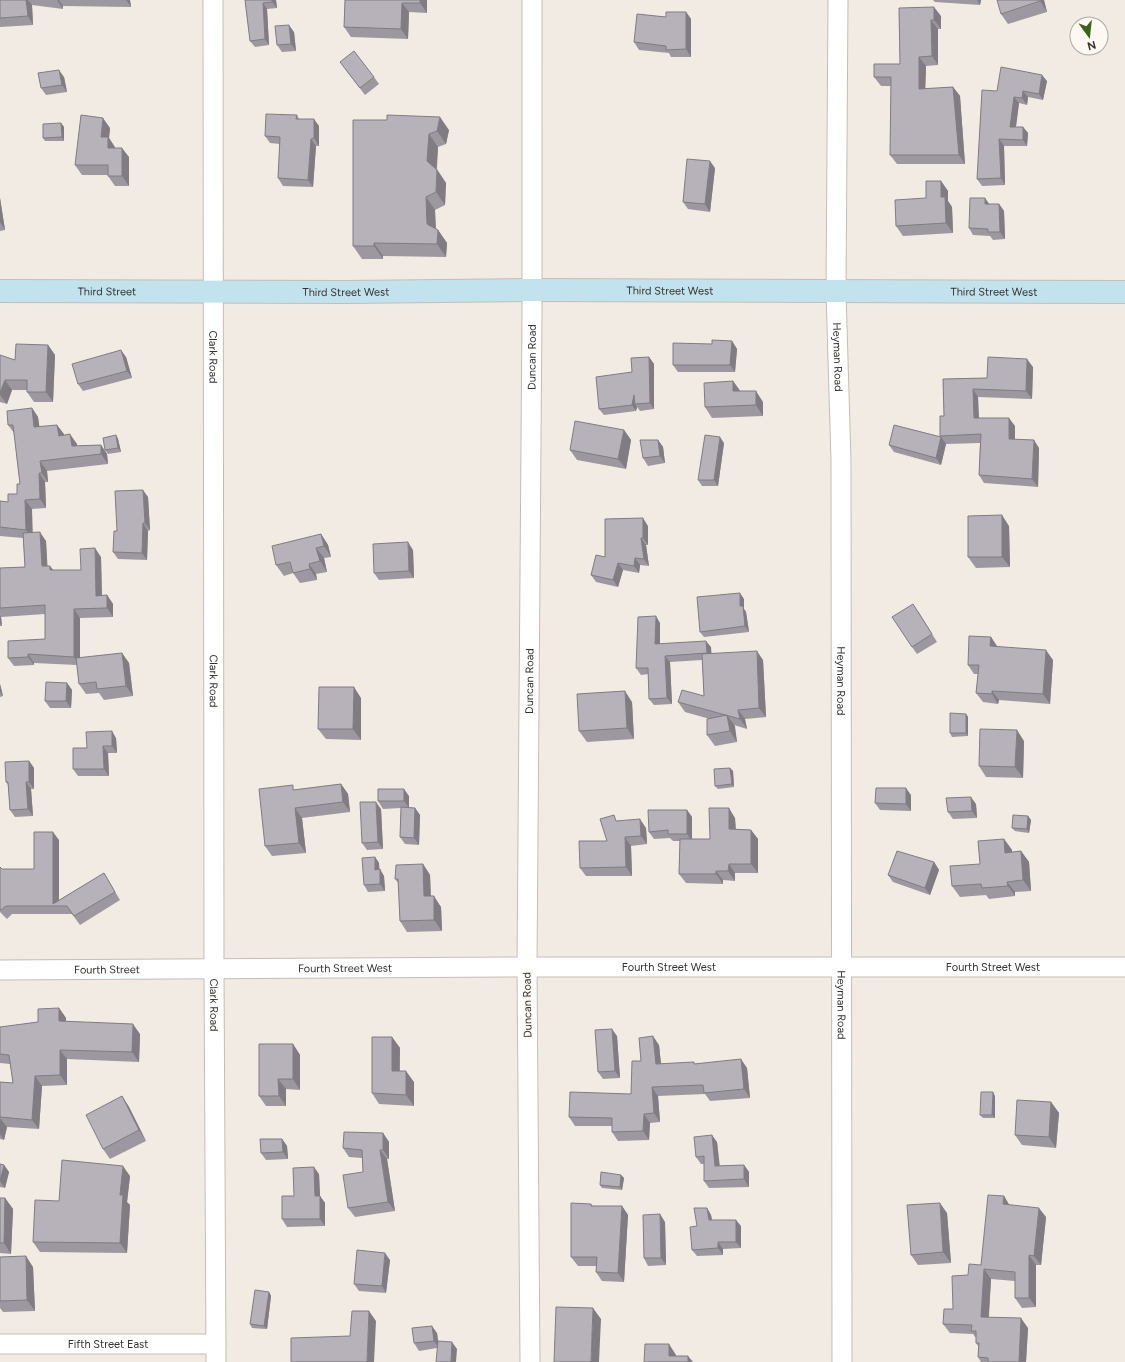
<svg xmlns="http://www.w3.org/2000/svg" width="1125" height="1362" font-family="Figtree,sans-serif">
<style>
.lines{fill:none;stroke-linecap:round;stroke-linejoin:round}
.minor-casing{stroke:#c5bdb7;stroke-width:21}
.secondary-casing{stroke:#c5bdb7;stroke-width:24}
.minor{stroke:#fff;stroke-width:19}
.secondary{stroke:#c2e3ed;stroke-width:22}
.wall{fill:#9d989f}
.shaded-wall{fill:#807c82}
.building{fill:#b7b1b9;stroke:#807c82}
.labels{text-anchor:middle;stroke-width:3;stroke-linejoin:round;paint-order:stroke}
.street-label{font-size:11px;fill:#34322f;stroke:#fef8f3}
</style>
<rect width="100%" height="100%" fill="#f2ebe4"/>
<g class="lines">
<defs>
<g id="minor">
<path id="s1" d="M213,0L214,969L216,1362"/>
<path id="s2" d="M838,0L836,292L841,461L842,1362"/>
<path id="s3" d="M0,970L527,967H1125"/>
<path id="s4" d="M0,1344H216"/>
<path id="s5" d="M530,1362L527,967L532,313V0"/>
</g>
<g id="secondary">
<path id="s6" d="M0,291L348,292L532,290L1125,292"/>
</g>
</defs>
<use href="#minor" class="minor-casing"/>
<use href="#secondary" class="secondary-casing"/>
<use href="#minor" class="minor"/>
<use href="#secondary" class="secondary"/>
</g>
<path class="wall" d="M0,0H130L131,7L63,6V9L32,5L33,25L0,27Z
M245,0H276L277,8L267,9L269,45L255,47L250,41Z
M345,0H427V13L409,12L408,39L351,37L344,27Z
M933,0H981L980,5L935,2Z
M1044,0L1047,12L1008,24L1001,14Z
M899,8L941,16V29H938V65L926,66L925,89L953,87L960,96L965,164H897L890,155L891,86H881L874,77L900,64Z
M686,12L691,19V57H671L669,53L639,50L634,42L666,17Z
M294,32L296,51L282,52L277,45Z
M345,69L374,77L379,84L365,95Z
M64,77L67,92L46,95L41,88Z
M1047,81L1043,100L1028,97L1027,105L1019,103L1016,127H1023L1028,133L1027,146H1004L1005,185L982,186L977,179L997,91Z
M297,115L299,119L319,126V146H316L313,187L283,186L278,178L280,144L270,143L265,136Z
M353,120L449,130L446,144L438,147L437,169L446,183L445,205L435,210L436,229L438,230L447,243L446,257L383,256V259H362L353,246Z
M61,123L64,127V141H45L43,138Z
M110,128L109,138L115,148L129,157V186H115L108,176V175H82L75,165Z
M715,168L710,212L688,209L683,202Z
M941,181L948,191V201L952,207L953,233L903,236L896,226L926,198Z
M0,198L5,230L0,231Z
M989,204H999L1004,211L1005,239L993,240L990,236L973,235L969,228Z
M732,341L737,349L735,372H678L673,365L712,344Z
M48,345L55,355L53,402H34L27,392V390H12L7,404L0,402V355L15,360Z
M126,357L132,378L83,391L78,384Z
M649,357L654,364V409L640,411L637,407L636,411L604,415L599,409L632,372Z
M1033,367L1032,399L978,397L979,418L1015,426V440L1039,448L1038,487L984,483L979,475L980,443L946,444L941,465L894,452L889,445L941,437L940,436L944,416L943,379L987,378Z
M733,381L740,391L763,402V416L712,418L705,407Z
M32,408L38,417L39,427L57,425L64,435L77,444V446L101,445L107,454L108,464L47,471L48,482H45L46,508L32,509V533L46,541L47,566H50L53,570H81L101,557L102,595H107L113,604V617L80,618V658L122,653L129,663L133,696L104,700L99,693L86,694L79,684L77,665L34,663V665L14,666L8,658L45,639V614L1,617L2,626H0V568L25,567L23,538L0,536V501L8,502L17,494L20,484L14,433L8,425Z
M624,430L631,440L626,469L577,460L570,450Z
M116,435L118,439L121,452L108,454L105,450Z
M658,440L663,447L665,463L648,466L643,458Z
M724,443L718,486H702L698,480Z
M148,497L150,530L148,531L147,560L118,559L113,552L117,531Z
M648,526V545H646L649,566L640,565L639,573L623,570L618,587L596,582L591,575L605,557Z
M1009,526L1010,567L976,568L968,557Z
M321,534L328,545L331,557L324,558L327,572L316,574L317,580L300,583L293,573L284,576L276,565Z
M413,550L414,578L379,580L374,573Z
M744,599V609L746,612L749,632L704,637L700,632Z
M918,611L937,642L917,654L912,647Z
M660,623V644L711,647V654L763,660L766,717L745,719L747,729L734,725L737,742L715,746L707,735L710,719L685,712L678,702L704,696L702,660L670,662L672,704L654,705L649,699V674L641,675L636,668Z
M991,637L997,647L1053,660L1050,704L999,700L998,704L983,702L976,693L978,674H974L968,665Z
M67,683L72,690L71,708H50L45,701Z
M0,684L3,696L0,697Z
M361,698V740L326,739L318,729Z
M632,702L634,739L587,742L579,731Z
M966,714L968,717V736L952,737L950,733Z
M116,738L117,753H108L109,776H78L73,769L87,748Z
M1024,741L1023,778L986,777L979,766Z
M29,761L34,768V789H31L33,816L15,817L10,810L8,785L6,782Z
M730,768L733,771L734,787L718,789L715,786Z
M341,784L348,794L350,812L302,818L306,853L272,856L265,846L296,790Z
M911,795V811L880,810L875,803Z
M409,796V808H415L420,815L419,845L405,844L400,837L401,808L383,809L378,801Z
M976,804L977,818L953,819L948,812Z
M381,809L383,849L367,850L362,843Z
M687,810L692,817V839H710L735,818L736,829L751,830L758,839V873H735V881L723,880V884L686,883L679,874L680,841H673L670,838L654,839L649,832Z
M1028,816L1031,820L1029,833L1015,831L1012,828Z
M646,828L647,844L631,846L632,876H586L580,868L607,841Z
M1004,839L1012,850V852L1021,851L1029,862L1031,891L1015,892V896L989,899L986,895L960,897L952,886L980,864Z
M59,840V900L104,873L120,900L80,925L72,914H12L7,919L0,912V867L2,869H34Z
M375,857L379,863V870L384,876L385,891L368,892L364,885Z
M934,862L939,870L930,895L893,882L888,875Z
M423,864L430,875L431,896L441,907L442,931L407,932L400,921L399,884L395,879Z
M59,1008L66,1018V1021L140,1034L139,1062L67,1059V1085L42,1086L39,1129L7,1127L4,1140L0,1139V1082L13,1083L10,1064L0,1063V1027L38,1022Z
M617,1036L620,1078L603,1079L598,1072Z
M392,1037L400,1048V1071L414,1082V1106L379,1104L372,1093Z
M293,1044L300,1055V1090L286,1089V1106H266L259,1096Z
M659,1045L661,1064H695L747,1068L750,1098L710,1101L705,1094L658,1096L660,1122L650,1123L649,1140L618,1141L612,1132V1126H575L569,1117L631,1094L641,1061Z
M122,1096L129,1107L146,1141L110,1159L103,1149Z
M995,1096V1118H983L980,1115Z
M1051,1102L1059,1113L1056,1148L1022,1145L1015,1135Z
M383,1133L389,1142V1159H387L395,1211L355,1217L348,1208L363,1172L362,1158L349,1157L343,1148Z
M282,1139L287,1146L288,1159L266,1160L261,1153Z
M717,1142L720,1166L744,1165L749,1172V1187L709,1188L704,1181V1164H701L696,1157Z
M0,1164L4,1165L9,1172L5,1188L0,1187Z
M319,1174L320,1196L325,1203V1226L287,1227L282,1219L294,1196Z
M621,1175L624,1178L622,1190L602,1188L600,1185Z
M130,1176L127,1202L130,1205L127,1253L40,1252L33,1242L59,1201Z
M1004,1196L1009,1205L1046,1217L1041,1265H1036V1307L1022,1308L1015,1298V1281L991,1279L989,1317L1028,1328L1026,1362H981L978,1357V1346L976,1343V1338L973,1334L950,1333L943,1324L953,1309L968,1275L981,1265Z
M0,1198H5L13,1209L11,1254L0,1253Z
M591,1204L593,1206H622L628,1215L624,1282L602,1281L596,1272L597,1266H578L571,1257Z
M707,1208L711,1215L712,1220L741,1226V1248L723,1249V1255L697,1256L692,1250L697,1226Z
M947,1213L951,1263L918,1265L911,1255Z
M665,1222L666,1265L648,1266L644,1258Z
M0,1257L33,1267L35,1311L3,1312L0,1308Z
M390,1260L386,1293L359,1291L354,1284Z
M269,1292L271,1296L267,1329L252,1328L250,1324Z
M437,1333L438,1341L457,1349L437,1348L419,1351L414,1343Z"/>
<path class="shaded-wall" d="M26,0H28L32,5L33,25L28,16Z
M57,0H59L63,6V9Z
M126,0H130L131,7Z
M272,0H276L277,8L272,2Z
M420,0H427V13L420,3Z
M977,0H981L980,5Z
M1040,0H1044L1047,12L1040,1Z
M263,3L267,9L269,45L265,39Z
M402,3L409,12L408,39L401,29Z
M934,7L941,16V29L934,20Z
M686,12L691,19V57L686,49Z
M931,20L938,29V65L932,56Z
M289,25L294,32L296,51L291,44Z
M919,57L926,66L925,99L919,89Z
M59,70L64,77L67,92L62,85Z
M1042,75L1047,81L1043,100L1039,94Z
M953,87L960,96L965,164L959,155Z
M1023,91L1028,97L1027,105L1022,98Z
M1014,97L1019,103L1015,133L1010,127Z
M440,117L449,130L446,144L437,131Z
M103,118L110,128L109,138L115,147V158L101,137Z
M314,119L319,126V146L314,138Z
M61,123L64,127V141L62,137Z
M1023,127L1028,133L1027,146L1023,140Z
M429,134L438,147L436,174L427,161Z
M311,139L316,146L313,187L308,180Z
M999,139L1004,146L1005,185L1001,178Z
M122,148L129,157V186L122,176Z
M710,161L715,168L710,212L705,204Z
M437,170L446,183L445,205L436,192Z
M941,181L948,191V201L952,207L953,233L946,223L941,197Z
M426,197L435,210L436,236L427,224Z
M0,198L5,230L0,222Z
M985,198L990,205L985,204Z
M999,204L1004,211L1005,239L1000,232Z
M438,230L447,243L446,257L437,244Z
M374,243L383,256V259L374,246Z
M732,341L737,349L735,372L730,365Z
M48,345L55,355L53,402L46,392Z
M121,350L126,357L132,378L127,371Z
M649,357L654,364V409L650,403Z
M1027,359L1033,367L1032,399L1026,391Z
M5,380L12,390L7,404L0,395V393Z
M733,381L741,392L733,391Z
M973,389L978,397L979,426L974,418Z
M756,391L763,402V416L756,405Z
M634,395L635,404L637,407L636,411L632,405Z
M32,408L38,417L41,437L34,427Z
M1009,418L1015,426V448L1009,439Z
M57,425L64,434L65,445L59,436Z
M624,430L631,440L626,469L618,459Z
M70,434L77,444L78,455L72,446Z
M116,435L118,439L121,452L118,448Z
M720,437L724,443L718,486L714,480Z
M941,437L946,444L941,465L936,458Z
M658,440L663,447L665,463L660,456Z
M1034,440L1039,448L1038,487L1032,479Z
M101,445L107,454L108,464L101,454Z
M40,461L47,471L48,482L42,473Z
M39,473L45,482L46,508L40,499Z
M143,490L148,497L150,530L145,523Z
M25,500L32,509L33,539L26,530Z
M1002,515L1009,526L1010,567L1002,557Z
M643,518L648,526V545L643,538Z
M143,523L148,531L147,560L142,553Z
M40,532L46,541L48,574L42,566Z
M321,534L328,545L331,557L324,546Z
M641,538L646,545L649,566L644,559Z
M408,542L413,550L414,578L409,571Z
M95,548L101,557L102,604L96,596Z
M316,548L324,558L327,572L320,561Z
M635,558L640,565L639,573L634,566Z
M618,563L623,570L618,587L613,580Z
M309,564L316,574L317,580L310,569Z
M50,566L56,574L50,570Z
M740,593L744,599V609L746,612L749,632L745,626L740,606Z
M107,595L113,604V617L107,608Z
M74,609L80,618V666L74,657Z
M0,615L1,617L2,626L0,623Z
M656,616L660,623V651L655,644Z
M991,637L997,646V656L990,646Z
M706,641L711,647L712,659L707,653Z
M1046,650L1053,660L1050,704L1043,694Z
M757,651L763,660L766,717L759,708Z
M122,653L129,663L133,696L126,686Z
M28,654L34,663V665L28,657Z
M665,656L670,662L672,704L667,698Z
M67,683L72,690L71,708L66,701Z
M0,684L3,696L0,692Z
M354,687L361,698V740L353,729Z
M625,691L632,702L634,739L627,728Z
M992,691L999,700L998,704L992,694Z
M738,710L745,719L747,729L740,719Z
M966,714L968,717V736L966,733Z
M727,715L735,726L737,742L730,731Z
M1017,730L1024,741L1023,778L1015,767Z
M112,731L116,738L117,753L112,746Z
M103,746L108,753L109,776L104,769Z
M29,761L34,768V789L29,782Z
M730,768L733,771L734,787L732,784Z
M26,782L31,789L33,816L28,809Z
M341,784L348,794L350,812L343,802Z
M906,788L911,795V811L906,804Z
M404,789L409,796V808L404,801Z
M971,797L976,804L977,818L972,811Z
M376,802L381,809L383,849L378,842Z
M295,808L302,818L306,853L299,843Z
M415,808L420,815L419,845L414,838Z
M729,808L735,818L736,839L729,829Z
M687,810L692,817V841L687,834Z
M1028,816L1031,820L1029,833L1027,829Z
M640,819L646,828L647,844L641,836Z
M751,830L758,839V873L751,864Z
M53,832L59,840V906L53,904Z
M625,837L631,846L632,876L626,867Z
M1004,839L1012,850L1013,863L1005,853Z
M1021,851L1029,862L1031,891L1023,880Z
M375,857L379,863L380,876L375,870Z
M934,862L939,870L930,895L925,888Z
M423,864L430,875L431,907L424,896Z
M729,864L735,873V881L728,871Z
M380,869L384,876L385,891L380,884Z
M716,871L723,880V884L716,874Z
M1007,882L1015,892V896L1008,886Z
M434,896L441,907L442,931L434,920Z
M59,1008L66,1018V1031L59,1021Z
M133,1024L140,1034L139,1062L132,1052Z
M612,1029L617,1036L620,1078L615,1071Z
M653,1036L659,1045L662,1073L656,1064Z
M392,1037L400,1048L399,1082L392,1071Z
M293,1044L300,1055V1090L293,1079Z
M60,1050L67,1059V1085L60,1075Z
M741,1059L747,1068L750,1098L744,1089Z
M406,1071L414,1082V1106L406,1095Z
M35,1076L42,1086L39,1129L32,1120Z
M278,1079L286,1089V1106L279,1096Z
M652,1087L658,1096L660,1122L654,1113Z
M993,1092L995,1096V1118L992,1115Z
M122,1096L129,1107L146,1141L139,1130Z
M1051,1102L1059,1113L1056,1148L1049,1137Z
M644,1114L650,1123L649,1140L643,1131Z
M0,1118L7,1127L4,1140L0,1134Z
M383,1133L389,1142V1159L383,1150Z
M712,1135L717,1142L720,1173L715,1166Z
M282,1139L287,1146L288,1159L283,1152Z
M380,1150L387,1159L395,1211L388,1202Z
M4,1165L9,1172L5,1188L0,1181Z
M744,1165L749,1172V1187L744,1179Z
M123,1166L130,1176L127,1202L130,1205L127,1253L120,1243V1195Z
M314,1167L319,1174L320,1196L325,1203V1226L320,1219L315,1196Z
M621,1175L624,1178L622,1190L620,1187Z
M1004,1196L1010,1206L1003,1204Z
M5,1198L13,1209L11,1254L4,1243Z
M940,1203L947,1213L951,1263L943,1252Z
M622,1206L628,1215L624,1282L618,1273Z
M707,1208L711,1215L713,1226L709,1220Z
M1039,1208L1046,1217L1041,1265L1034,1256Z
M660,1214L665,1222L666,1265L661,1258Z
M736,1220L741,1226V1248L736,1242Z
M718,1242L723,1249V1255L718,1248Z
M385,1253L390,1260L386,1293L382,1286Z
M1029,1255L1036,1265V1307L1029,1298Z
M26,1256L33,1267L35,1311L27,1300Z
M984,1269L991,1279L988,1326L981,1317Z
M269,1292L271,1296L267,1329L264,1326Z
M593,1308L601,1319L599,1362H591Z
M369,1311L376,1321L374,1362H367Z
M1021,1318L1028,1328L1026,1362H1019Z
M432,1326L437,1333L439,1348L434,1341Z
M452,1342L457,1349L456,1362H451Z
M669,1344L676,1355V1362L669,1356Z
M688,1356L693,1362H688Z"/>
<path class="building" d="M0,0H26L28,16L0,18Z
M245,0H272V2L263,3L265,39L250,41Z
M345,0H420V3H402L401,29L344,27Z
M997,0H1040V1L1001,14Z
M934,7V20H931L932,56L919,57V89L953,87L959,155H890L891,77H874V64H900L899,8Z
M666,12H686V49L666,50V46L634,42L637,14L666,17Z
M289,25L291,44L277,45L275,26Z
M354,51L374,77L360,88L340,62Z
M1001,67L1042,75L1039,94L1023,91L1022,98L1014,97L1010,127H1023V140L999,139L1001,178L977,179L982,90L997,91Z
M59,70L62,85L41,88L38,73Z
M266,114L297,115L296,119H314V138L311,139L308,180L278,178L280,137L265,136Z
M81,115L103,118L101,137H108V148H122V176H108V165H75Z
M387,115L440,117L437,131L429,134L427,161L437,170L436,192L426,197L427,224L438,230L437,244L374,243V246H353V120H387Z
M61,123L62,137L43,138V124Z
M687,159L710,161L705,204L683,202Z
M926,181H941V197H945L946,223L896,226L895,200L926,198Z
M970,198H985V204H999L1000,232H988V229L969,228Z
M712,340L732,341L730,365H673V343L712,344Z
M16,344L48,345L46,392H27V380H5L0,393V355L15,360Z
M121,350L127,371L78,384L72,364Z
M649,357L650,403L635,404L634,395L632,405L599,409L596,377L632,372L631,358Z
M988,357L1027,359L1026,391L973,389L974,418H1009V439L1034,440L1032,479L979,475L981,434L940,436V416H944L943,379L987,378Z
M733,381V391H756V405L705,407L704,383Z
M32,408L34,427L57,425L59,436L70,434L72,446L101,445V454L40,461L42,473H39L40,499L25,500L26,530L0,527V501L8,502V494H17V484H20L13,425H8L7,411Z
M575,421L624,430L618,459L570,450Z
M894,425L941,437L936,458L889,445Z
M116,435L118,448L105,450L103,438Z
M705,435L720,437L714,480H698Z
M640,440H658L660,456L643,458Z
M143,490L145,523H143L142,553L113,552L114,531H117L115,491Z
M1002,515V557H968V516Z
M643,518V538H641L644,559L635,558L634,566L618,563L613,580L591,575L596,555L605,557V519Z
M40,532L42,566H50V570H81L80,549L95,548L96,596L107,595V608L74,609V657L28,654V657L8,658V641L45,639V605L0,608V568L25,567L23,533Z
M321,534L324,546L316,548L320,561L309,564L310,569L293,573L290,562L276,565L272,546Z
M408,542L409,571L374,573L373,544Z
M740,593V606H743L745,626L700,632L697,597Z
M913,604L932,634L912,647L892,617Z
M656,616L655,644L706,641L707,653L665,656L667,698L649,699L648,668H636L638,617Z
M969,636L991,637L990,646L1046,650L1043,694L992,691V694L976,693L979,665H968Z
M757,651L759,708L738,710L740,719L678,702L682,690L704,696L702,654Z
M122,653L126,686L97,689L96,682L79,684L76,658Z
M46,682L67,683L66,701H45Z
M319,687H354L353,729H318Z
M625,691L627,728L579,731L577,694Z
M950,713L966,714V733H950Z
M727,715L730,731L707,735V719Z
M980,729L1017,730L1015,767L979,766Z
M112,731V746H103L104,769H73V748H87L86,732Z
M29,761V782H26L28,809L10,810L8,782H6L5,762Z
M730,768L732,784L715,786L714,769Z
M341,784L343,802L295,808L299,843L265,846L259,789L293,785V790Z
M876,788H906V804L875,803Z
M378,789H404V801H378Z
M971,797L972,811L948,812L946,798Z
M360,802H376L378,842L362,843Z
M401,807L415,808L414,838L400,837Z
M709,808H729V829L751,830V864H729L728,871H716V874H679L680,839H710Z
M648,810H687V834H668V830L649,832Z
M614,815L616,821L640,819L641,836L625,837L626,867L580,868L579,841H607L600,819Z
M1013,815L1028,816L1027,829L1012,828Z
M34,832H53V904L104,873L115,892L74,916L67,906H6L1,910L0,909V867L2,869H34Z
M1004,839L1005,853L1021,851L1023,880L1007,882L1008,886L982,888L981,884L952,886L950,866L980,864L978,841Z
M897,851L934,862L925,888L888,875Z
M375,857V870L380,869V884L364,885L362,858Z
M423,864L424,896H434V920L400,921L398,879H395L396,865Z
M59,1008V1021L133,1024L132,1052L60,1050V1075L35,1076L32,1120L0,1117V1082L13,1083L9,1055L0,1054V1027L38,1022V1009Z
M612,1029L615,1071L598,1072L595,1030Z
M653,1036L656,1064L694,1062V1064L741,1059L744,1089L704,1093L703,1085L652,1087L654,1113L644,1114L643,1131L612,1132V1118L569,1117L570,1092L631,1094L632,1061H641L639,1038Z
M372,1037H392V1071H406V1095L372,1093Z
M259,1044H293V1079H278L279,1096H259Z
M981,1092H993L992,1115H980Z
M122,1096L139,1130L103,1149L86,1115Z
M1017,1100L1051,1102L1049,1137L1015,1135Z
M344,1132L383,1133V1150H380L388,1202L348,1208L343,1175L363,1172L362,1150L343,1148Z
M712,1135L715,1166L744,1165V1179L704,1181V1156L696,1157L694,1137Z
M260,1139H282L283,1152L261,1153Z
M62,1160L123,1166L120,1195H123L120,1243L33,1242L35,1200L59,1201Z
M0,1164L4,1165L0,1181Z
M314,1167L315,1196H320V1219H282V1196H294L293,1168Z
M601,1172L621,1175L620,1187L600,1185Z
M988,1195L1004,1196L1003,1204L1039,1208L1034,1256L1029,1255V1298H1015V1272L984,1269L981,1317L1021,1318L1019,1362H988V1358L978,1357L979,1343H976V1331H971L972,1325L943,1324L944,1309H953L952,1276L968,1275L969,1264L981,1265Z
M0,1198H5L4,1243H0Z
M571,1203L591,1204V1206H622L618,1273L596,1272L597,1257H571Z
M940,1203L943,1252L911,1255L907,1205Z
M694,1208H707L709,1220H736V1242H718V1248L692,1250L690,1227L697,1226Z
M660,1214L661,1258H644L643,1215Z
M357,1250L385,1253L382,1286L354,1284Z
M26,1256L27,1300L0,1301V1257Z
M255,1290L269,1292L264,1326L250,1324Z
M556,1307L593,1308L591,1362H554Z
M352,1311H369L367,1362H291V1338L350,1336Z
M432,1326L434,1341L414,1343L412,1328Z
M438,1341L452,1342L451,1362H436Z
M645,1344H669V1356H688V1362H644Z"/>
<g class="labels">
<g class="street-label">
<text dy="4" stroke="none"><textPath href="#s6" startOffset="346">Third Street West</textPath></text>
<text dy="4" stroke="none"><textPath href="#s6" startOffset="670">Third Street West</textPath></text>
<text dy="4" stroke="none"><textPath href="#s6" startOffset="107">Third Street</textPath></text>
<text dy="4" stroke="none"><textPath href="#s6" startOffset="994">Third Street West</textPath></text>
<text dy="4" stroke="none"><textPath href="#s1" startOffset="357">Clark Road</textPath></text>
<text dy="4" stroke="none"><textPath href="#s5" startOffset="1005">Duncan Road</textPath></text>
<text dy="4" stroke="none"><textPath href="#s2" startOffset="357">Heyman Road</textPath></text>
<text dy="4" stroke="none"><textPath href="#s1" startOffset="681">Clark Road</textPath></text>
<text dy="4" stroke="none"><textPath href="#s5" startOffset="681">Duncan Road</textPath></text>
<text dy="4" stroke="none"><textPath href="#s2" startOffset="681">Heyman Road</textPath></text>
<text dy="4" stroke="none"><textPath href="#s3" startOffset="669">Fourth Street West</textPath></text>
<text dy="4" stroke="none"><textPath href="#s3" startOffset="993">Fourth Street West</textPath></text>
<text dy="4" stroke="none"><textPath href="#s3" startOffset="345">Fourth Street West</textPath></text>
<text dy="4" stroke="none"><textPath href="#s3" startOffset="107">Fourth Street</textPath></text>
<text dy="4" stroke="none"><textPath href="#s1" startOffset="1005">Clark Road</textPath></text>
<text transform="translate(527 1005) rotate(-91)" y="4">Duncan Road</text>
<text dy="4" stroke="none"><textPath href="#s2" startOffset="1005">Heyman Road</textPath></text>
<text dy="4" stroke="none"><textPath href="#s4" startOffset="108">Fifth Street East</textPath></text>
</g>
</g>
<g transform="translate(1089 36) rotate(165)"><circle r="19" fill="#fef8f3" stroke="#ada9a5"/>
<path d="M0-3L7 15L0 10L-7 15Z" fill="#3c621b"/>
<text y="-6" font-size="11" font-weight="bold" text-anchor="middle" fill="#34322f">N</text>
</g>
</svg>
